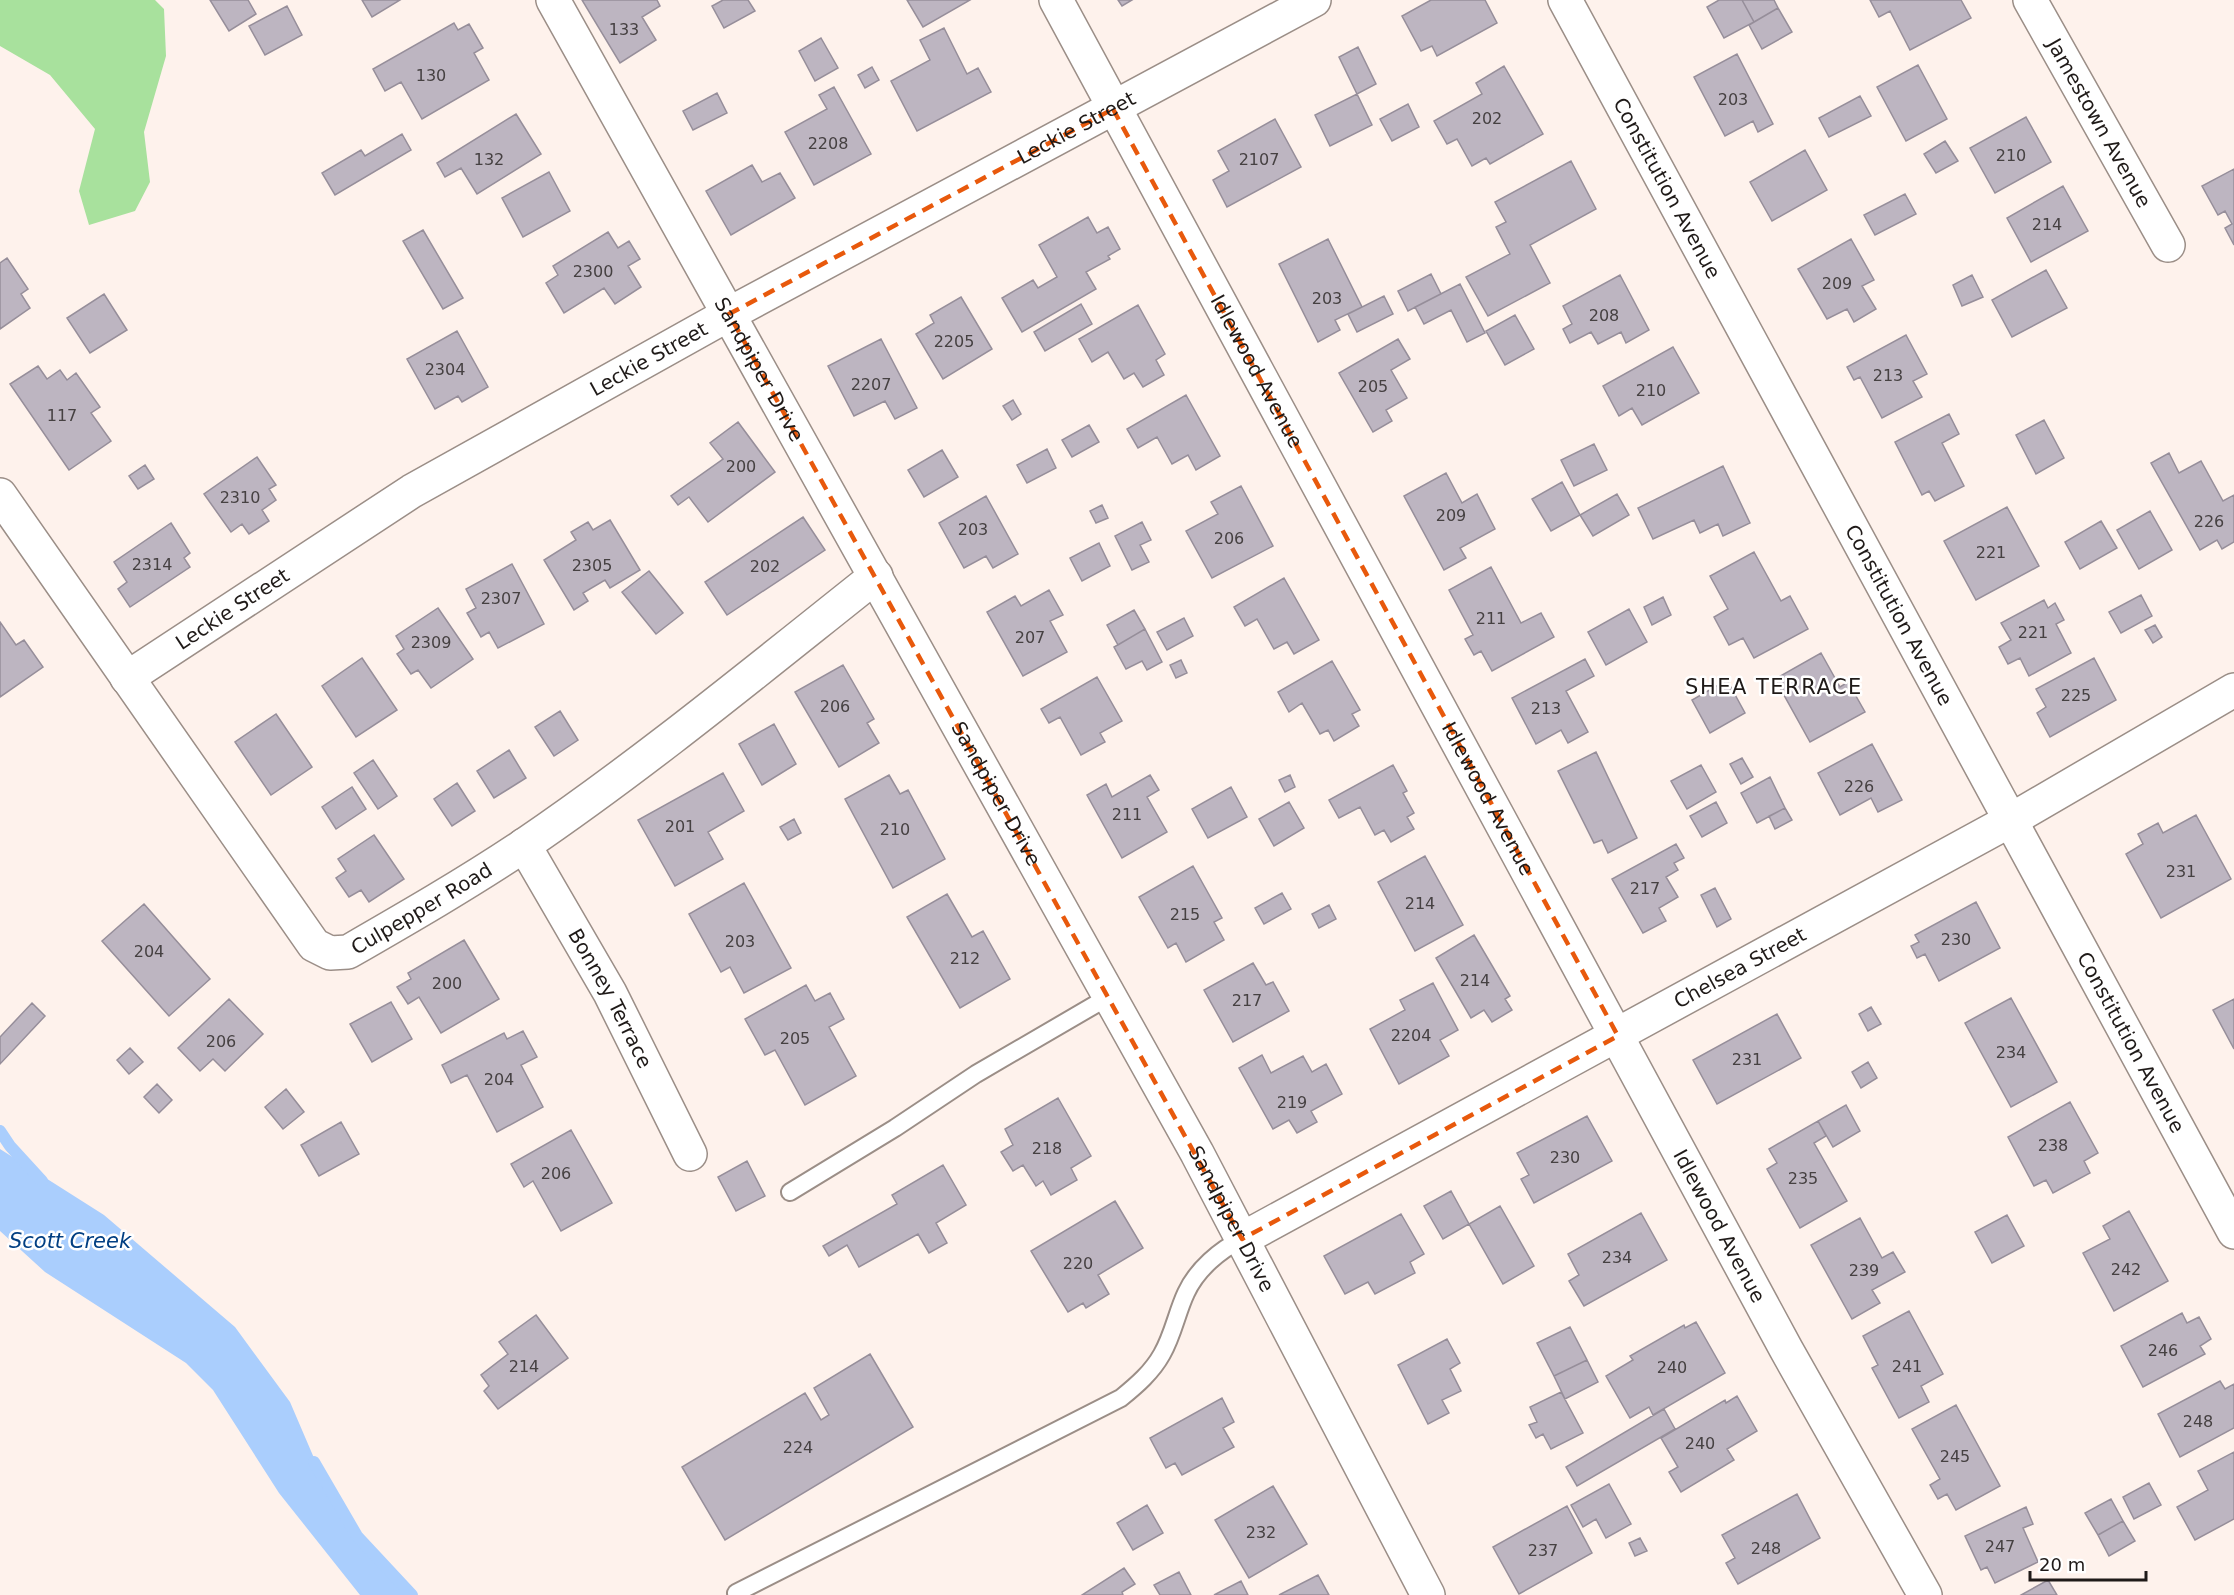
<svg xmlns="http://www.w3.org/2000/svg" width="2234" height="1595" font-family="'DejaVu Sans',sans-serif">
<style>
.green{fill:#a8e19d}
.water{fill:#aacefd}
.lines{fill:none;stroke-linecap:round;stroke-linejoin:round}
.stream{stroke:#aacefd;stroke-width:12}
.building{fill:#bdb5c1;stroke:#968e9a;stroke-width:1.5}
.service-casing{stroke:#9b8e87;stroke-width:20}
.minor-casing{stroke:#9b8e87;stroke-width:36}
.service{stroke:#fff;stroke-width:16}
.minor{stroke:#fff;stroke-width:33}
.marked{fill:none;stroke:#e8590c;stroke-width:4.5;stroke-dasharray:12 8;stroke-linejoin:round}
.labels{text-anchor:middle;stroke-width:5;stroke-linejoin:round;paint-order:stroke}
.number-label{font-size:16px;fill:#464142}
.street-label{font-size:20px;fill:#1f1a18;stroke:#fff}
.neighbourhood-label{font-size:21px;letter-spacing:1.5px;fill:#1f1a18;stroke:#fff}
.water-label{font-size:21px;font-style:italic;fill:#023f82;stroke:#fff}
</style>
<rect width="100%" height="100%" fill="#fef2ec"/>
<path class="green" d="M0,0H155L164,9L166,56L144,132L150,182L135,211L89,225L79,191L95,129L50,75L0,46Z"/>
<path class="water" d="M0,1149L104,1215L235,1327L290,1402L332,1500L375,1562L413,1595H360L279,1493L213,1390L186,1363L45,1272L0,1231Z"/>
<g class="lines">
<path class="stream" d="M0,1131L10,1146L42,1181
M314,1462L357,1536L412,1595"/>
</g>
<path class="building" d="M210,0H248L256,14L229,31Z
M362,0H400L372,17Z
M582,0H657L660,6L642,17L656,40L620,63Z
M723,0H748L755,11L724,28L712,6Z
M907,0H970L923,27Z
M1118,0H1132L1122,6Z
M1431,0H1485L1497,23L1437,56L1432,46L1421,51L1402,16Z
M1719,0H1742L1754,22L1724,38L1707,7Z
M1742,0H1774L1778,8L1754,22Z
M1870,0H1961L1971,18L1910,50L1890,11L1879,17Z
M287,6L302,35L265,55L249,26Z
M1778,8L1792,32L1762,49L1749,25Z
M454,23L458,30L469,24L483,48L474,53L489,80L422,119L401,82L385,91L373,69Z
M944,28L967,74L978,68L991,92L917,131L891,81L930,60L920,40Z
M821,38L838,68L815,81L799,51Z
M1358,47L1376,84L1357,94L1339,57Z
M1737,54L1773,124L1758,132L1753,121L1725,136L1694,77Z
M1918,65L1947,119L1906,141L1877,87Z
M1504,66L1543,134L1490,164L1486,158L1472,166L1457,139L1447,144L1434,121L1482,94L1476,83Z
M872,67L879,80L865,88L858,75Z
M834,87L871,154L814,185L785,132L827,109L819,95Z
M717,93L727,113L693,130L683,111Z
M1357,94L1372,125L1330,146L1315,115Z
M1860,96L1871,116L1829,137L1819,118Z
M1408,104L1419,127L1392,141L1380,119Z
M516,114L541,154L477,194L461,168L445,177L437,163Z
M2026,117L2051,162L1995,193L1970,148Z
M1275,119L1301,167L1227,207L1213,180L1229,171L1218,151Z
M402,134L411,150L335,195L322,173L361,150L365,156Z
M1945,141L1958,161L1936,173L1924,154Z
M1805,150L1827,190L1772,221L1750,182Z
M1571,161L1596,209L1530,245L1550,283L1488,316L1466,277L1510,254L1496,227L1506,222L1495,202Z
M752,165L762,182L780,173L795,198L731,235L706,191Z
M2234,169V245L2225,228L2232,224L2225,211L2218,215L2202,186Z
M549,172L570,211L523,237L502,198Z
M2063,186L2088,231L2031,262L2007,218Z
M1905,194L1916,214L1875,235L1864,215Z
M1088,217L1097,233L1108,227L1120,249L1108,256L1110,259L1086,272L1096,289L1022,332L1002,298L1033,280L1038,288L1057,277L1039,245Z
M423,230L463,298L443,309L403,241Z
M608,232L618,248L629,241L640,259L628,266L641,287L615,304L604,288L564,313L546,283L558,275L553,266Z
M1328,239L1362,307L1335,320L1340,330L1318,342L1279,264Z
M1851,239L1874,280L1862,286L1876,309L1854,322L1847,309L1827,319L1798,269Z
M7,258L28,289L21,294L30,308L0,329V263Z
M2046,270L2067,308L2012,337L1992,300Z
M1431,274L1441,294L1408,311L1398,291Z
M1620,275L1649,330L1626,343L1621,332L1598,344L1591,332L1570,343L1563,329L1572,324L1563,306Z
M1972,275L1983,297L1962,306L1953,285Z
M1460,284L1485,333L1467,342L1451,310L1424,324L1415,307Z
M104,294L127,330L90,353L67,318Z
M1384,296L1393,314L1357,332L1348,314Z
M961,297L992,349L943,379L916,334L934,323L930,315Z
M1081,304L1092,324L1045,351L1034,332Z
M1138,305L1165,354L1156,360L1164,375L1143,387L1134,373L1124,379L1108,352L1092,362L1079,339Z
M1515,315L1534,349L1505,365L1486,331Z
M457,331L488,387L462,402L458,396L435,409L407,359Z
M1906,335L1927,374L1913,381L1922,397L1882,418L1860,377L1854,380L1847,367Z
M881,339L917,408L895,419L885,401L854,416L828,366Z
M1398,339L1410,359L1391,370L1407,398L1386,410L1392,421L1373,432L1339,373Z
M1673,347L1699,393L1642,425L1632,408L1619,416L1603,386Z
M38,366L47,379L60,370L67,380L76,373L100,407L91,413L111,441L69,470L10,384Z
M1186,395L1220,456L1196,470L1188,455L1172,464L1157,437L1138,448L1127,429Z
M1013,400L1021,414L1012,420L1003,406Z
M1949,414L1959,434L1942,443L1964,486L1935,501L1929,491L1922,495L1895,442Z
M2044,420L2064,458L2036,474L2016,435Z
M738,422L775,472L708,522L689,497L678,505L671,496L723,459L710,443Z
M1089,425L1099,442L1072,457L1062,440Z
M1594,444L1607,470L1574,486L1561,460Z
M1047,449L1056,468L1027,483L1017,465Z
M942,450L958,477L924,497L908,470Z
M2169,453L2179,473L2201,461L2223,501L2234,495V542L2222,549L2217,540L2200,550L2151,463Z
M257,457L276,485L269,489L276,500L262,510L269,521L249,534L242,524L231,532L204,494Z
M145,465L154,479L138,489L129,476Z
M1723,466L1750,523L1723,536L1718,524L1700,533L1694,520L1653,539L1638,508Z
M1446,473L1462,503L1477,494L1495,529L1460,548L1466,558L1444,570L1404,496Z
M1562,482L1580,515L1551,531L1532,499Z
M1241,486L1273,546L1212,578L1186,531L1218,514L1211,502Z
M1617,494L1629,515L1593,536L1580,515Z
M986,496L1018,554L993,568L986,556L964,568L939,523Z
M1102,505L1108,518L1096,523L1090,511Z
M2007,507L2039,566L1976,600L1944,541Z
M2150,511L2172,550L2139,569L2117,530Z
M803,517L825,550L727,615L705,582Z
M610,520L640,570L610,588L605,580L583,593L588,601L574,610L544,560L576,540L571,532L588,522L593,530Z
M2101,521L2117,548L2080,569L2065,542Z
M1142,522L1151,540L1140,545L1149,562L1132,570L1115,536Z
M171,523L190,553L184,558L190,567L130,607L118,589L127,582L114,562Z
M1099,543L1110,566L1082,581L1070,558Z
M1754,552L1781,601L1790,596L1808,629L1754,658L1743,638L1729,645L1714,617L1728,609L1710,576Z
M512,564L544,624L498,648L489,632L481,637L467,613L476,608L466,589Z
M1491,567L1521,623L1541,613L1554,637L1492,671L1481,651L1474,655L1465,639L1473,635L1449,590Z
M649,571L683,613L656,634L622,592Z
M1284,578L1319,640L1294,654L1287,642L1274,649L1257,619L1245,626L1234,607Z
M1049,590L1063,615L1050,621L1067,652L1023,676L987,612L1015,596L1021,606Z
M2141,595L2152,616L2121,633L2109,612Z
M1663,597L1671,615L1652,625L1644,607Z
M2044,600L2048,608L2055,603L2064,620L2056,624L2071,653L2029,676L2020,658L2008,664L1999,647L2011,640L2001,623Z
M438,608L473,659L431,688L418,670L411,674L397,654L404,649L396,636Z
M1629,609L1647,642L1606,665L1588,632Z
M1134,610L1145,629L1118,645L1107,625Z
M1184,618L1193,636L1167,650L1157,632Z
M0,622L16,645L24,640L43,667L0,697Z
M2155,625L2162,637L2153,643L2145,630Z
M1145,629L1162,662L1147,670L1142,661L1126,669L1114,647Z
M1821,653L1840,687L1848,682L1865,712L1810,742L1775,679Z
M362,658L397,710L356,737L322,686Z
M2094,658L2116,700L2050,737L2037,713L2046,707L2036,689Z
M1585,659L1594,676L1566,691L1588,732L1568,743L1561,730L1536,744L1512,698Z
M1181,660L1187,673L1176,678L1170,665Z
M1332,661L1360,710L1352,714L1359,726L1334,741L1328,730L1320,734L1302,703L1289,712L1278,692Z
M843,665L874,719L867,723L879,743L839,767L795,692Z
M1097,677L1122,721L1100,733L1105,742L1081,755L1060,717L1049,723L1041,709Z
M1727,680L1745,713L1710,733L1692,700Z
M560,711L578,740L554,756L535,727Z
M276,714L312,767L271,795L235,742Z
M774,724L796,764L762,785L739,744Z
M1872,744L1902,800L1878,812L1871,798L1840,815L1818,773Z
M509,750L526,778L494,798L477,771Z
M1596,752L1637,838L1608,853L1602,840L1594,843L1558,771Z
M1742,758L1753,777L1741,784L1730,764Z
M373,760L397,796L378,809L354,773Z
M1393,765L1407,791L1403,793L1414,813L1407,817L1414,829L1391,842L1384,830L1375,835L1360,807L1339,818L1329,800Z
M1701,765L1716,792L1687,809L1671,781Z
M723,773L744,811L708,832L723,859L675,886L638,820Z
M889,775L900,794L908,790L945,859L893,888L845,799Z
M1150,775L1159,790L1147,797L1167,832L1122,858L1087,795L1106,784L1112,797Z
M1290,775L1295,787L1285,792L1279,780Z
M1770,777L1785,808L1757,823L1741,793Z
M457,783L475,811L452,826L434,799Z
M352,787L366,809L336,829L322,807Z
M1231,787L1247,817L1208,838L1192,809Z
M1289,802L1304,828L1274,846L1259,819Z
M1716,802L1727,823L1702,837L1690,816Z
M1785,808L1792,820L1775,829L1769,816Z
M2196,815L2231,879L2161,918L2126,854L2143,844L2138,834L2158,823L2163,833Z
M794,819L801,833L788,840L780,827Z
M374,835L404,879L369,902L361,890L349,897L336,878L346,871L338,859Z
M1676,844L1684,858L1674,863L1678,870L1666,877L1678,897L1659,908L1666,921L1643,933L1612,879Z
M1425,856L1463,925L1415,951L1378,882Z
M1193,866L1222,918L1214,922L1224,940L1186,962L1176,943L1168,948L1139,897Z
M744,883L791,968L744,993L730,967L721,972L689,914Z
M1715,888L1731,919L1717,927L1701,895Z
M1282,893L1291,909L1264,924L1255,908Z
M947,894L972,937L983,931L1010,979L960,1008L907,917Z
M1976,902L2000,948L1939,981L1925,954L1917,958L1911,946L1919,942L1915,935Z
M144,904L210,979L169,1016L102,941Z
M1329,905L1336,919L1319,928L1312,914Z
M1474,935L1510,996L1505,999L1512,1010L1492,1022L1484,1010L1471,1018L1436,958Z
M464,940L499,999L441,1033L419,997L408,1004L397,987L411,979L408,973Z
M1253,963L1266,985L1273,982L1289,1011L1233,1042L1204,990Z
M1433,983L1458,1030L1440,1040L1449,1056L1399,1084L1370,1029L1405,1010L1400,1000Z
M806,985L815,1001L830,993L844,1019L829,1027L856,1076L805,1105L775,1050L765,1055L745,1019Z
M2011,998L2057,1082L2011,1107L1965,1023Z
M229,999L263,1034L225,1071L213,1059L200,1071L178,1048Z
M2234,999V1049L2213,1010Z
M391,1002L412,1039L372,1062L350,1024Z
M32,1003L45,1016L0,1064V1037Z
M1871,1007L1881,1024L1868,1031L1859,1014Z
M1777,1014L1801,1058L1717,1104L1693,1060Z
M523,1031L537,1057L521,1065L543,1107L497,1132L467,1075L451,1083L442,1065L504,1033L507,1039Z
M130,1048L143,1062L129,1074L117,1060Z
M1262,1055L1271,1073L1303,1056L1312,1072L1326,1064L1342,1094L1311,1111L1317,1122L1297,1133L1289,1120L1273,1129L1239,1068Z
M1868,1062L1877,1078L1861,1088L1852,1072Z
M157,1084L172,1100L159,1113L144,1097Z
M286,1089L304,1112L283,1129L265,1107Z
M1058,1098L1091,1156L1071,1168L1077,1180L1051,1195L1043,1181L1036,1186L1023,1165L1013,1171L1001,1152L1013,1145L1005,1129Z
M2070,1102L2098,1153L2084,1161L2090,1173L2053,1193L2046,1180L2034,1186L2008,1137Z
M1846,1105L1860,1131L1833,1147L1818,1121Z
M1587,1116L1612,1161L1534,1203L1521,1179L1529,1175L1517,1153Z
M1818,1121L1826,1136L1814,1143L1847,1201L1800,1228L1767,1169L1777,1163L1769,1149Z
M341,1122L359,1154L319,1176L301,1145Z
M571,1130L612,1203L561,1231L533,1181L524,1187L511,1164Z
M747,1161L765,1196L736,1211L718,1177Z
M943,1165L966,1205L936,1223L947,1243L929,1253L918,1234L859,1267L847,1245L829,1256L823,1246L897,1204L892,1195Z
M1451,1191L1469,1224L1443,1239L1424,1206Z
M1115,1201L1143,1248L1098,1275L1109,1294L1086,1308L1083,1303L1068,1312L1031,1251Z
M1500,1206L1534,1266L1503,1284L1469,1224Z
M2129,1211L2168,1281L2114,1311L2083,1253L2110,1239L2103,1226Z
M1641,1213L1667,1260L1584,1306L1569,1281L1579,1275L1568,1254Z
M1401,1214L1424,1254L1410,1262L1415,1273L1375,1294L1368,1282L1345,1294L1324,1256Z
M2007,1215L2024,1246L1992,1263L1975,1232Z
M1860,1218L1882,1258L1893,1252L1905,1272L1872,1290L1880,1303L1852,1319L1811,1245Z
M1909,1311L1943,1374L1921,1386L1929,1402L1899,1418L1872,1368L1878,1365L1863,1336Z
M2182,1313L2187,1323L2199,1317L2211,1339L2200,1346L2205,1354L2143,1387L2121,1346Z
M536,1315L568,1358L498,1409L484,1391L489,1386L481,1375L508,1354L499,1342Z
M1696,1322L1725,1373L1653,1415L1649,1407L1630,1418L1606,1376L1633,1360L1630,1356L1684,1325L1685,1328Z
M1570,1327L1587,1360L1554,1376L1537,1343Z
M1447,1339L1460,1363L1450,1369L1461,1391L1442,1400L1449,1413L1428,1424L1398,1365Z
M870,1354L913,1427L725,1540L682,1467L805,1393L821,1420L829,1415L814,1388Z
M1587,1360L1598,1382L1565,1399L1554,1376Z
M2220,1381L2225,1389L2234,1384V1428L2180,1457L2158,1414Z
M1561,1392L1583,1433L1551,1449L1543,1434L1536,1438L1529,1425L1537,1422L1530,1407Z
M1737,1396L1757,1431L1727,1449L1734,1460L1681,1492L1669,1472L1678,1467L1661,1438L1725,1400L1726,1403Z
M1222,1398L1234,1422L1223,1428L1234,1447L1182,1475L1175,1463L1166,1468L1150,1438Z
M1956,1405L2000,1486L1956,1510L1947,1494L1938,1499L1930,1485L1940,1479L1912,1429Z
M1664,1409L1675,1429L1577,1486L1566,1467Z
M2234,1452V1519L2195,1540L2177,1507L2208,1490L2198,1471Z
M2149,1483L2161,1505L2134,1519L2123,1497Z
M1609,1484L1631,1524L1606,1538L1596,1519L1583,1527L1571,1505Z
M1273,1486L1307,1544L1249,1578L1215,1520Z
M1797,1494L1820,1538L1738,1584L1726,1563L1735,1558L1722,1535Z
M2111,1499L2123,1521L2098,1535L2085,1513Z
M1147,1505L1163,1533L1133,1550L1117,1523Z
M1567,1506L1592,1553L1519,1594L1493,1547Z
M2026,1507L2033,1524L2023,1528L2038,1562L1995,1583L1987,1567L1981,1570L1965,1536Z
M2123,1521L2135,1541L2109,1556L2098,1535Z
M1640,1538L1647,1551L1635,1556L1629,1543Z
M1124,1568L1135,1584L1122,1592L1123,1595H1082Z
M1179,1572L1191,1595H1160L1154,1585Z
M1318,1575L1329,1595H1279Z
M2048,1580L2057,1595H2021Z
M1241,1581L1248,1595H1214Z"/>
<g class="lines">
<defs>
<path id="service" d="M790,1192L895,1128L976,1074L1110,996
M736,1593L1121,1398C1137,1385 1152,1372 1162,1354C1173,1335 1177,1312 1186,1293C1197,1269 1220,1250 1242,1239"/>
<g id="minor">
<path id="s1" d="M553,0L1197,1153L1428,1595"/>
<path id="s2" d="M1056,0L1786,1349L1925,1595"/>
<path id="s3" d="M1565,0L2234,1232"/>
<path id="s4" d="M2030,0L2168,245"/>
<path id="s5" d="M0,495L314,945L330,953L348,952C407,918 466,884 523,846C645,763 760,668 876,576"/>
<path id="s6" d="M127,678L412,491L729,314L1314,0"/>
<path id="s7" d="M524,845L610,993L690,1154"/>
<path id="s8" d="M1242,1239L2011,820L2234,690"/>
</g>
</defs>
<use href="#service" class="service-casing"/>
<use href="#minor" class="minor-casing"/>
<use href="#service" class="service"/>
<use href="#minor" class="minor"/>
</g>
<path class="marked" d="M1113,109L1618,1036L1242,1239L729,314Z"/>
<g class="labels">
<g class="number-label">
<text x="624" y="35">133</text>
<text x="431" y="81">130</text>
<text x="1733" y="105">203</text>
<text x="1487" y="124">202</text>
<text x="828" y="149">2208</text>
<text x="2011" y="161">210</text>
<text x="489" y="165">132</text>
<text x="1259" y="165">2107</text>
<text x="2047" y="230">214</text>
<text x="593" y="277">2300</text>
<text x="1837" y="289">209</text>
<text x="1327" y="304">203</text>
<text x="1604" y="321">208</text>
<text x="954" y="347">2205</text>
<text x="445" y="375">2304</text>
<text x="1888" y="381">213</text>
<text x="871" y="390">2207</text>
<text x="1373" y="392">205</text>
<text x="1651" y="396">210</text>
<text x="62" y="421">117</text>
<text x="741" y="472">200</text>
<text x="240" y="503">2310</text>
<text x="1451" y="521">209</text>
<text x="2209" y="527">226</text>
<text x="973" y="535">203</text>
<text x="1229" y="544">206</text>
<text x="1991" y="558">221</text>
<text x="152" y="570">2314</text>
<text x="592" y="571">2305</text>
<text x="765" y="572">202</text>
<text x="501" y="604">2307</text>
<text x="1491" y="624">211</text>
<text x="2033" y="638">221</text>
<text x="1030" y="643">207</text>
<text x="431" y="648">2309</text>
<text x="2076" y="701">225</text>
<text x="835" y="712">206</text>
<text x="1546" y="714">213</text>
<text x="1859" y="792">226</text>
<text x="1127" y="820">211</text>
<text x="680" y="832">201</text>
<text x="895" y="835">210</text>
<text x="2181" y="877">231</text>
<text x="1645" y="894">217</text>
<text x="1420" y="909">214</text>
<text x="1185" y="920">215</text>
<text x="1956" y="945">230</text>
<text x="740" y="947">203</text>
<text x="149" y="957">204</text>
<text x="965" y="964">212</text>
<text x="1475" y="986">214</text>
<text x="447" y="989">200</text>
<text x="1247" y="1006">217</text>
<text x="1411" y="1041">2204</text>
<text x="795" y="1044">205</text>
<text x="221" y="1047">206</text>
<text x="2011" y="1058">234</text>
<text x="1747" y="1065">231</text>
<text x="499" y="1085">204</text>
<text x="1292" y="1108">219</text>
<text x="2053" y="1151">238</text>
<text x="1047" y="1154">218</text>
<text x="1565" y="1163">230</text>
<text x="556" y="1179">206</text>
<text x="1803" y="1184">235</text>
<text x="1617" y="1263">234</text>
<text x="1078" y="1269">220</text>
<text x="2126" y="1275">242</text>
<text x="1864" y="1276">239</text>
<text x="2163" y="1356">246</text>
<text x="524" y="1372">214</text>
<text x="1907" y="1372">241</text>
<text x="1672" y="1373">240</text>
<text x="2198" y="1427">248</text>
<text x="1700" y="1449">240</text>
<text x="798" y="1453">224</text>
<text x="1955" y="1462">245</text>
<text x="1261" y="1538">232</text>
<text x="2000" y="1552">247</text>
<text x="1766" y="1554">248</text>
<text x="1543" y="1556">237</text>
</g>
<g class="street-label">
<text dy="7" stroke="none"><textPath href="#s4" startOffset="141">Jamestown Avenue</textPath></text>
<text dy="7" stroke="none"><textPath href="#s6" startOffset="1098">Leckie Street</textPath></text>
<text dy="7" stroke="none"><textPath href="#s3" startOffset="214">Constitution Avenue</textPath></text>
<text dy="7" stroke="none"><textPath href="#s6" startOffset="612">Leckie Street</textPath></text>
<text dy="7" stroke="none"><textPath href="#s1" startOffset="423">Sandpiper Drive</textPath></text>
<text dy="7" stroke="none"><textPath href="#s2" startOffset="422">Idlewood Avenue</textPath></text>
<text dy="7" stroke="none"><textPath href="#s6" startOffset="126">Leckie Street</textPath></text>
<text dy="7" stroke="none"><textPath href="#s3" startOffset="700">Constitution Avenue</textPath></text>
<text dy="7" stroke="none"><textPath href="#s1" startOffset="909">Sandpiper Drive</textPath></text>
<text dy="7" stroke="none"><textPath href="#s2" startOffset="908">Idlewood Avenue</textPath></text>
<text dy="7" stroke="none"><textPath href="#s5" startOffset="670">Culpepper Road</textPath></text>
<text dy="7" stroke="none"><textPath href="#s8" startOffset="567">Chelsea Street</textPath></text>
<text dy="7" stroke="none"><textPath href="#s7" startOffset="176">Bonney Terrace</textPath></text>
<text dy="7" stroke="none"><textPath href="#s3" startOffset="1186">Constitution Avenue</textPath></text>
<text dy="7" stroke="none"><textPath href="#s1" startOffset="1395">Sandpiper Drive</textPath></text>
<text dy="7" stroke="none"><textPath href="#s2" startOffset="1394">Idlewood Avenue</textPath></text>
</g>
<g class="neighbourhood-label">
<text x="1774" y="694">SHEA TERRACE</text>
</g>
<g class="water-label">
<text x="70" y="1248">Scott Creek</text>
</g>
</g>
<path d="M2030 1571v9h116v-9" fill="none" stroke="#1f1a18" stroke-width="3"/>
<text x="2039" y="1571" font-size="18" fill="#1f1a18" stroke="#ffffff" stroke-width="4.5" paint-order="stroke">20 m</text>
</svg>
